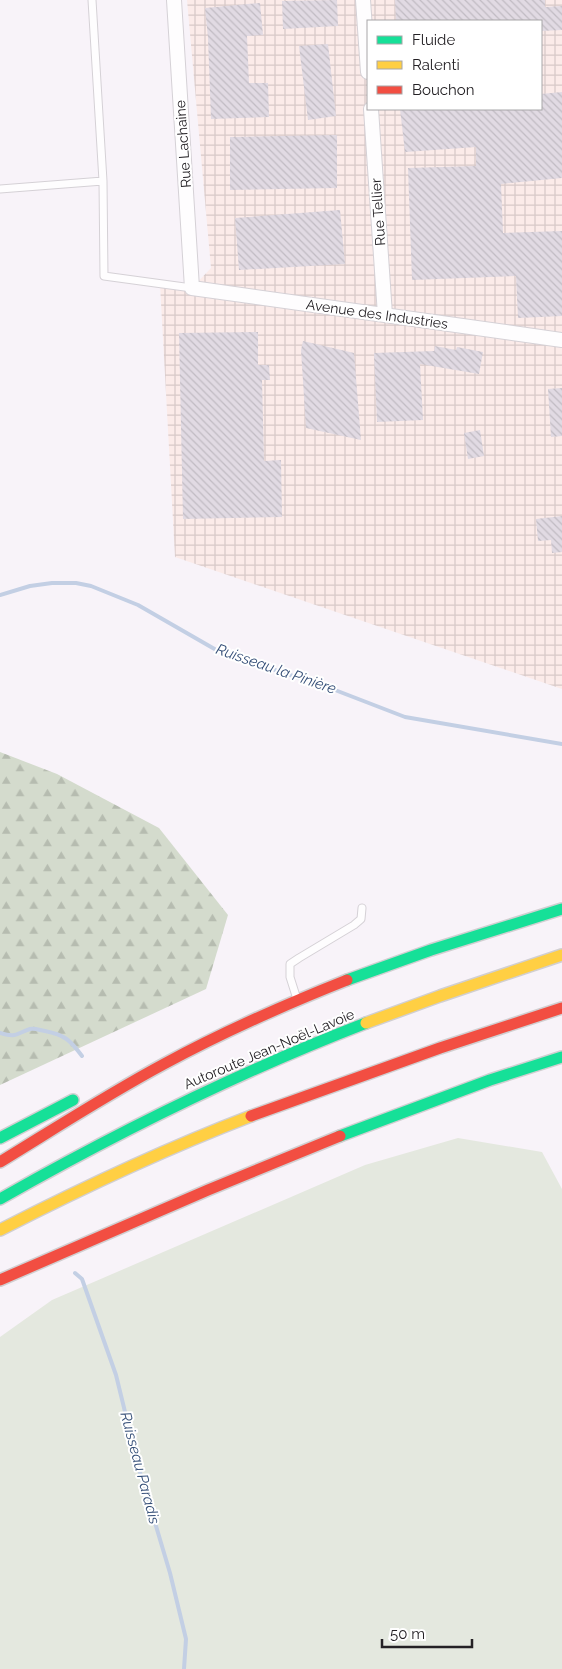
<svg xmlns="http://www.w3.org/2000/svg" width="562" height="1669" font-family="Raleway,sans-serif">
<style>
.industrial{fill:url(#industrial-grid);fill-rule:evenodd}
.green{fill:#e4e8df}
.forest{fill:url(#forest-firs)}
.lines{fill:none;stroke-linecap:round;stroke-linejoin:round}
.stream{stroke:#c3cfe4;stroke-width:4}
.building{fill:url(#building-back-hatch)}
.lane-casing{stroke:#d5d1d6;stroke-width:9}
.street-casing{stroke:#d5d1d6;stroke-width:16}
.fast-casing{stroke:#d1cfd1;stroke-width:14}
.slow-casing{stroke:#d1cfd1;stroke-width:14}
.jam-casing{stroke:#d1cfd1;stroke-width:14}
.lane{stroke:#fefdfe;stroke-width:7}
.street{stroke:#fefdfe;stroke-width:14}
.fast{stroke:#16e098;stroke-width:11}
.slow{stroke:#ffcf43;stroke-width:11}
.jam{stroke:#f24e42;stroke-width:11}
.labels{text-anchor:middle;stroke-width:4;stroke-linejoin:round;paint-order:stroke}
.street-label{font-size:14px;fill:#242125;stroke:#fff}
.water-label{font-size:15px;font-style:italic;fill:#344e77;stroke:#fff}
</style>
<defs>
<pattern id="industrial-grid" width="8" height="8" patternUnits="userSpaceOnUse" patternTransform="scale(1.25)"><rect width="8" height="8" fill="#fbebe9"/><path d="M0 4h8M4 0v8" fill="none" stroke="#d7c9c8"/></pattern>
<pattern id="forest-firs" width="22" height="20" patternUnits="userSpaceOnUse" patternTransform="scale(1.25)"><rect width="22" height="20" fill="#d4dbcd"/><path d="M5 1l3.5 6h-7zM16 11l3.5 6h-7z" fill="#b6bcb0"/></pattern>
<pattern id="building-back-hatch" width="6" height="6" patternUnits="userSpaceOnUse" patternTransform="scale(1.25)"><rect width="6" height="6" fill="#e1dae3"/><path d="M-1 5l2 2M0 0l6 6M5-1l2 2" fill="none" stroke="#c1bbc3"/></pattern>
</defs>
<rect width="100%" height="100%" fill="#f8f3f9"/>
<path class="industrial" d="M187,0H562V689L175,557L160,284L192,288L211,268ZM368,21H541V109H368Z"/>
<path class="green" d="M458,1138L542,1152L562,1189V1669H0V1337L52,1300L365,1165Z"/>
<path class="forest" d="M0,752L57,774L159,828L228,915L206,989L0,1085Z"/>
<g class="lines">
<path class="stream" d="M0,595L30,586L52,583H76L91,586L138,605L218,651L335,690L405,717L562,744
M0,1033C17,1038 15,1034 30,1029C34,1028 40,1030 45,1031C65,1035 70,1040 82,1056
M75,1273L82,1279L116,1375L139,1469L170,1573L186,1639L184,1669"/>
</g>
<path class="building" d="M337,0L338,26L283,29L282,1Z
M395,0H545V7L562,6V30L541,31V21H396Z
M260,3L263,35L247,36L249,83H268L269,117L211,119L208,38L205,8Z
M328,44L336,116L308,120L299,46Z
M562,92V178L501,184L503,233L562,231V316L518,318L516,276L412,280L408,168L476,166V147L405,152L400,109H541V94Z
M337,135V188L230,190V137Z
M340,210L345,264L239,270L235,218Z
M258,332V365H269L270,380H262L264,461L281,460L282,517L183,519L179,333Z
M303,341L354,353L361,440L306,428L301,350Z
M435,346L456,350L457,347L483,352L479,374L420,364L423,420L377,422L374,353L434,351Z
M562,388V436L551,437L548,389Z
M480,430L484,456L468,459L464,433Z
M562,516V552L552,553L551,540L538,541L536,519Z"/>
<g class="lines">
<defs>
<path id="lane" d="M92,0L103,181
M0,189L103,181L104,276L192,288
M296,996L290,977V964L299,958L354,925L361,919L362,908"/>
<path id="street" d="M174,0L192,288L562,340
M363,0L368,72
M371,109L385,315"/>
<path id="fast" d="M347,980L431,950L562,909
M340,1136L490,1080L562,1057
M0,1138L73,1100
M0,1199C118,1132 239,1072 366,1023"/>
<path id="slow" d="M366,1023L440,996L562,955
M0,1230C82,1188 165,1149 251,1116"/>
<path id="jam" d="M251,1116L440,1048L562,1008
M0,1162C54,1129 108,1094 164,1064C223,1032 284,1005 347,980
M0,1280L208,1190L340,1136"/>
</defs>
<use href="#lane" class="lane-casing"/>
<use href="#street" class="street-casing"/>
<use href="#fast" class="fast-casing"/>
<use href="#slow" class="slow-casing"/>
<use href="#jam" class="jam-casing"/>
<use href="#lane" class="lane"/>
<use href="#street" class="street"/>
<use href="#fast" class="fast"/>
<use href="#slow" class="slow"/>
<use href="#jam" class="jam"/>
</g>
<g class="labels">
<g class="street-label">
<text transform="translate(183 144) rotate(-94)" y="5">Rue Lachaine</text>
<text transform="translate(378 212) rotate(-94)" y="5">Rue Tellier</text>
<text transform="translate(377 314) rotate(8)" y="5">Avenue des Industries</text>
<text transform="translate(269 1049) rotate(-23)" y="5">Autoroute Jean-Noël-Lavoie</text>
</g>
<g class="water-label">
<text transform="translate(276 669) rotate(19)" y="5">Ruisseau la Pinière</text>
<text transform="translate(140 1468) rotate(75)" y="5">Ruisseau Paradis</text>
</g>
</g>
<rect x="367" y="20" width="175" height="90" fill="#ffffff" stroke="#a7a6a8"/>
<rect x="377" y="36" width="25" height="8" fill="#16e098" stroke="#a7a6a8"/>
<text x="412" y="45" font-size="15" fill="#242125">Fluide</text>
<rect x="377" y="61" width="25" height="8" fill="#ffcf43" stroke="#a7a6a8"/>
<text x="412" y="70" font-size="15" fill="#242125">Ralenti</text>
<rect x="377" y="86" width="25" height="8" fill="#f24e42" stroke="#a7a6a8"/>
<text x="412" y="95" font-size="15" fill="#242125">Bouchon</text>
<path d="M382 1639v8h90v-8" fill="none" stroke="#242125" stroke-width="2.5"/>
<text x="390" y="1639" font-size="15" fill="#242125" stroke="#ffffff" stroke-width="4" paint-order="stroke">50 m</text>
</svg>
